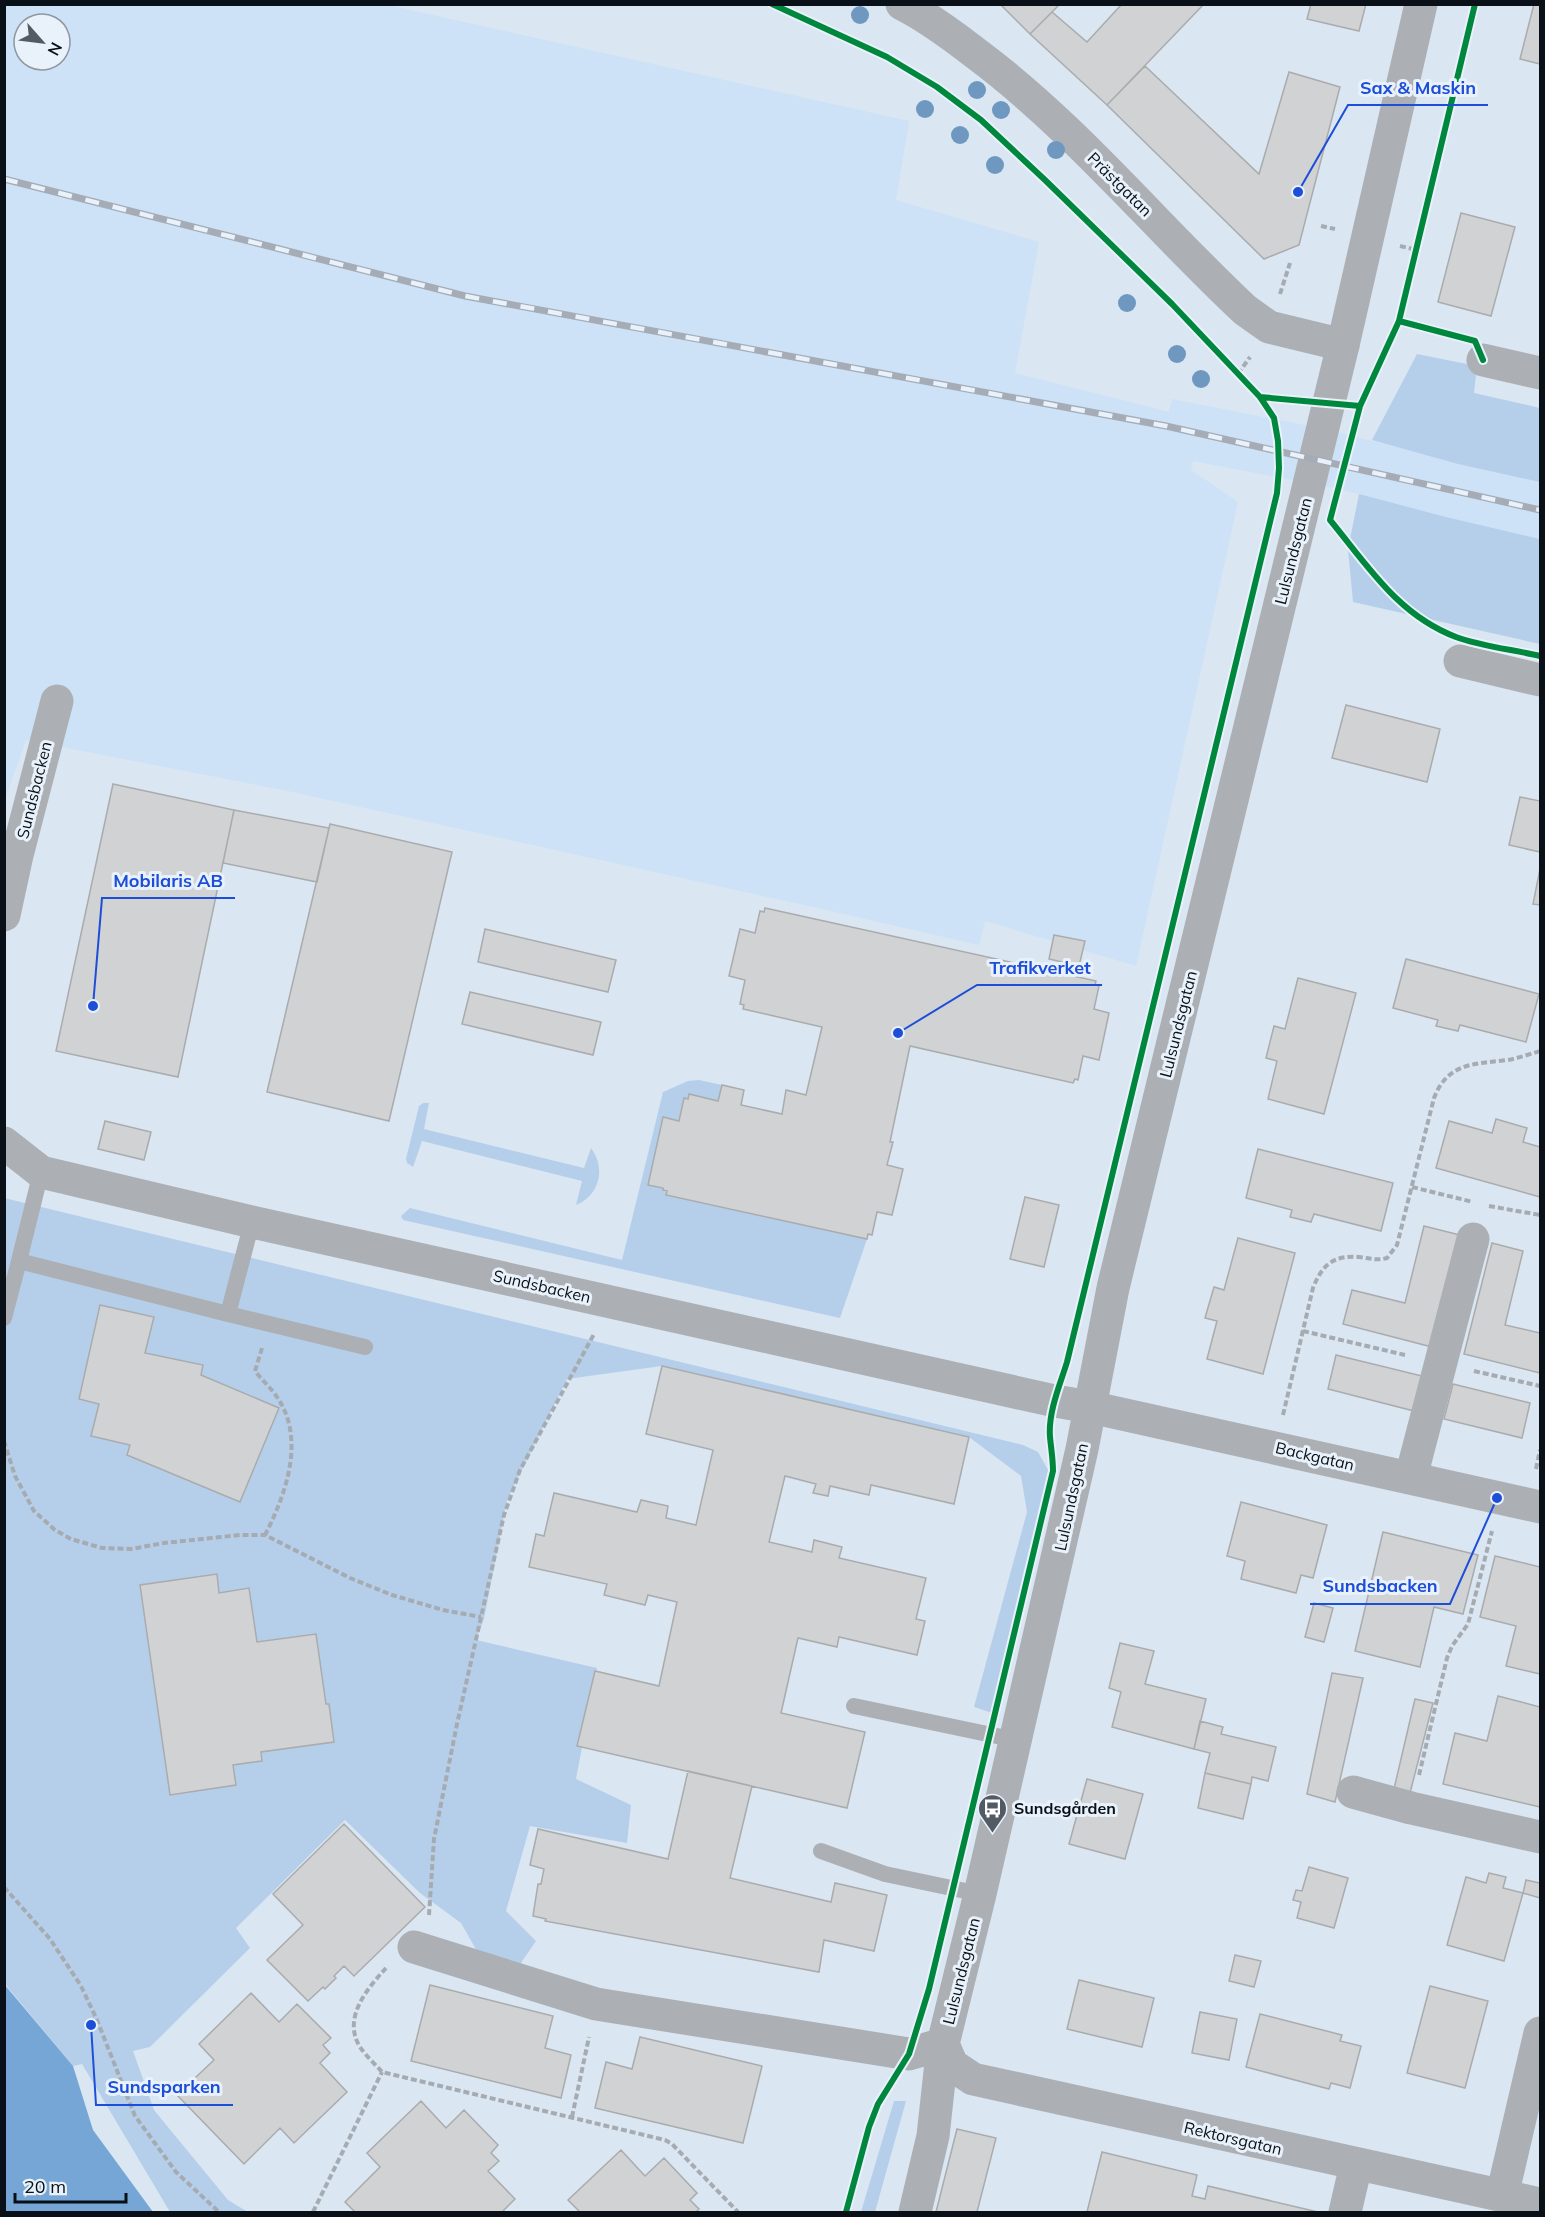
<svg xmlns="http://www.w3.org/2000/svg" width="1545" height="2217" font-family="Mulish,sans-serif">
<style>
.built{fill:#cde2f7;fill-rule:evenodd}
.green{fill:#b5cfeb}
.water{fill:#75a6d6}
.building{fill:#d1d2d4;stroke:#aaabac;stroke-width:1.5}
.lines{fill:none;stroke-linecap:round;stroke-linejoin:round}
.path{stroke:#a5abb1;stroke-width:4;stroke-dasharray:6 3;stroke-linecap:butt}
.service{stroke:#acb0b5;stroke-width:16}
.minor{stroke:#acb0b5;stroke-width:33}
.tertiary{stroke:#acb0b5;stroke-width:33}
.rail-casing{stroke:#a5acb5;stroke-width:7}
.rail{stroke:#e9f1fb;stroke-width:4.5;stroke-dasharray:14;stroke-linecap:butt}
.cycleway-casing{stroke:#e9f1fb;stroke-width:10}
.cycleway{stroke:#00873e;stroke-width:6}
.tree{fill:#6e98bf}
.labels{text-anchor:middle;stroke-width:6;stroke-linejoin:round;paint-order:stroke}
.street-label{font-size:16px;fill:#091017;stroke:#e9f1fb}
.poi-label{font-size:16px;font-weight:bold;fill:#091017;stroke:#e9f1fb;text-anchor:start}
.leader{fill:none;stroke:#1d4ed8;stroke-width:2}
.callout-dot{fill:#1d4ed8;stroke:#e9f1fb;stroke-width:2}
.callout-label{font-size:18px;text-anchor:middle;font-weight:bold;fill:#1d4ed8;stroke:#e9f1fb;stroke-width:6;stroke-linejoin:round;paint-order:stroke}
</style>
<rect width="100%" height="100%" fill="#dae6f2"/>
<path class="built" d="M5,5H388L909,121L896,200L1039,242L1015,373L1169,412L1172,399L1319,428L1540,482V539L1446,517L1339,489L1193,461L1191,470L1238,502L1136,966L985,921L979,945L831,911L288,791L26,740L5,799ZM24,24H60V60H24Z"/>
<path class="green" d="M1417,354L1477,366L1474,393L1540,408V482L1458,464L1372,440Z
M1359,494L1446,517L1540,539V644L1353,602L1348,549Z
M699,1080L722,1085L718,1101L689,1094L688,1099L684,1098L679,1121L663,1118L648,1185L663,1188L667,1195L867,1239L840,1318L403,1220L401,1216L410,1208L622,1260L663,1092L688,1081Z
M423,1103H429L424,1129L584,1168L591,1148C606,1168 600,1195 576,1205L582,1181L422,1141L413,1167L407,1163L406,1159L419,1106Z
M4,1198L1023,1445L1038,1452L1052,1477L998,1715L974,1707L1027,1512L1021,1476L969,1437L662,1366L567,1379L507,1500L484,1619L476,1640L597,1668L576,1779L631,1805L627,1843L530,1826L506,1911L536,1941L512,1976L482,1960L461,1923L420,1893L345,1820L236,1928L250,1948L150,2047L133,2051L154,2110L228,2200L248,2212H170L82,2064L73,2066L5,1984Z
M894,2101H906L875,2212H861Z"/>
<path class="water" d="M4,1984L73,2066L93,2130L153,2212H5Z"/>
<path class="building" d="M1000,4H1060L1030,34Z
M1122,4H1204L1107,105L1030,34L1052,12L1087,42Z
M1311,4H1366L1359,31L1307,19Z
M1534,4H1540V64L1520,59Z
M1145,66L1259,174L1289,72L1340,87L1299,245L1264,259L1107,105Z
M1461,213L1515,227L1491,316L1438,302Z
M1346,705L1440,729L1427,782L1332,758Z
M113,784L234,810L178,1077L56,1051Z
M1520,797L1540,801V852L1509,845Z
M234,810L329,828L317,882L223,863Z
M330,824L452,852L389,1121L267,1092Z
M1540,869V905L1533,904Z
M765,908L1096,981L1095,985L1099,986L1094,1009L1109,1013L1099,1060L1083,1056L1078,1080L1075,1079L1073,1083L910,1046L890,1142H893L887,1165L903,1169L892,1215L877,1212L872,1235L868,1234L867,1239L666,1195L667,1191L663,1190V1188L648,1185L663,1117L679,1121L684,1098L688,1099L689,1094L718,1101L722,1085L744,1090L741,1105L782,1114L786,1090L806,1095L822,1027L743,1009L744,1005L740,1004L745,980L729,976L740,929L755,933L760,911L764,912Z
M485,929L616,960L608,992L478,962Z
M1054,935L1085,941L1079,966L1049,959Z
M1406,959L1539,994L1526,1042L1460,1025L1458,1031L1436,1026L1438,1020L1393,1008Z
M1298,978L1356,993L1324,1114L1268,1099L1277,1061L1266,1058L1274,1026L1285,1029Z
M470,992L601,1022L593,1055L462,1024Z
M1496,1119L1527,1128L1523,1142L1540,1147V1197L1436,1168L1449,1121L1492,1133Z
M105,1121L151,1132L144,1160L98,1149Z
M1258,1149L1393,1183L1381,1231L1314,1214L1311,1222L1290,1217L1292,1210L1246,1198Z
M1025,1197L1059,1205L1044,1267L1010,1259Z
M1424,1226L1460,1235L1432,1347L1343,1324L1352,1290L1405,1303Z
M1238,1238L1295,1253L1263,1374L1207,1359L1217,1321L1205,1318L1214,1287L1224,1290Z
M1492,1243L1523,1251L1505,1325L1540,1333V1373L1464,1354Z
M100,1305L154,1317L145,1353L203,1365L201,1375L279,1408L240,1502L127,1455L130,1445L91,1436L99,1404L79,1399Z
M1336,1355L1422,1376L1414,1411L1328,1389Z
M662,1366L969,1437L954,1504L871,1485L869,1495L830,1486L828,1496L813,1493L816,1484L785,1476L769,1542L812,1552L814,1540L842,1547L839,1558L926,1578L916,1619L925,1621L917,1655L839,1637L837,1647L798,1638L781,1713L865,1732L847,1808L577,1746L595,1671L659,1686L677,1602L648,1595L645,1605L604,1595L607,1584L529,1567L536,1534L544,1536L554,1493L637,1512L641,1500L668,1506L666,1518L696,1525L713,1450L646,1434Z
M1453,1384L1530,1403L1522,1438L1444,1419Z
M1241,1502L1327,1525L1313,1578L1301,1575L1296,1593L1241,1579L1245,1561L1227,1556Z
M1383,1532L1478,1555L1463,1614L1434,1607L1420,1667L1355,1651Z
M1495,1556L1540,1567V1674L1506,1666L1516,1626L1480,1617Z
M217,1574L219,1593L249,1588L257,1642L316,1634L326,1704H329L334,1742L261,1752L262,1761L233,1765L236,1785L170,1795L140,1585Z
M1314,1603L1333,1608L1324,1642L1305,1637Z
M1120,1643L1154,1651L1145,1684L1206,1699L1194,1749L1112,1727L1121,1692L1109,1688Z
M1332,1673L1363,1678L1335,1802L1307,1794Z
M1498,1696L1540,1707V1807L1443,1784L1455,1733L1487,1741Z
M1415,1699L1433,1703L1410,1793L1394,1789Z
M1200,1721L1223,1727L1221,1734L1276,1747L1268,1781L1252,1777L1251,1784L1205,1773L1210,1753L1194,1749Z
M688,1771L752,1786L730,1878L831,1902L835,1883L887,1895L874,1951L824,1940L819,1972L545,1921L546,1919L533,1916L538,1884H541L544,1869L530,1865L538,1829L668,1859Z
M1205,1773L1251,1784L1243,1819L1198,1808Z
M1087,1779L1143,1794L1125,1859L1069,1844Z
M344,1824L425,1907L354,1976L344,1966L334,1976L336,1978L325,1989L323,1987L308,2001L267,1960L303,1925L273,1894Z
M1309,1867L1348,1878L1334,1928L1297,1918L1301,1902L1293,1900L1296,1890L1302,1891Z
M1489,1873L1506,1877L1503,1888L1523,1893L1504,1961L1447,1945L1466,1877L1486,1883Z
M1526,1880L1540,1883V1898L1523,1893Z
M1235,1955L1261,1961L1254,1987L1229,1981Z
M1079,1980L1154,1998L1142,2047L1067,2029Z
M430,1985L553,2016L545,2048L571,2055L561,2098L411,2061Z
M1430,1986L1488,2001L1465,2088L1407,2073Z
M251,1993L279,2022L297,2004L331,2038L323,2045L330,2053L320,2063L347,2092L294,2143L280,2128L244,2164L177,2095L214,2060L199,2044Z
M1200,2012L1237,2019L1229,2060L1192,2053Z
M1260,2014L1342,2035L1340,2041L1361,2046L1350,2088L1331,2083L1329,2089L1246,2067Z
M640,2037L762,2066L743,2143L595,2108L606,2062L632,2069Z
M421,2101L446,2128L464,2110L498,2145L491,2153L499,2161L488,2171L515,2199L502,2212H355L345,2202L380,2167L367,2153Z
M957,2129L996,2138L977,2212H936Z
M621,2150L645,2176L664,2158L697,2193L690,2200L699,2209L696,2212H580L568,2200Z
M1102,2152L1197,2175L1192,2196L1205,2199L1208,2186L1318,2212H1087Z"/>
<g class="lines">
<path class="path" d="M1321,226L1335,229
M1400,246L1417,250
M1280,294L1290,263
M1238,374L1250,357
M1412,1187L1473,1202
M1489,1206L1540,1215
M1303,1331L1405,1355
M262,1348L255,1371C262,1380 271,1388 277,1397C306,1439 286,1494 265,1535
M1474,1371L1540,1386
M1283,1415L1313,1288C1322,1265 1333,1255 1359,1257C1369,1258 1377,1261 1387,1258L1397,1245L1434,1098C1448,1062 1475,1064 1508,1060C1519,1058 1530,1054 1540,1051
M4,1441L15,1476L34,1511L55,1530L71,1539L102,1548L131,1549L164,1543L240,1535H265L350,1578L392,1595L443,1610L481,1617
M1536,1469L1540,1450
M1419,1775L1447,1658L1452,1646L1468,1624L1492,1531
M4,1887L50,1939L81,1986L97,2020L135,2116L176,2172L219,2212
M429,1915L434,1839L457,1724L504,1515L520,1470L594,1334
M386,1968C367,1989 342,2018 360,2047C366,2056 375,2064 382,2072L665,2140L672,2144L738,2212
M572,2117L589,2037
M313,2212L382,2072"/>
<path class="service" d="M252,1222L228,1314L365,1347
M19,1261L41,1172
M4,1318L19,1261L228,1314
M854,1706L1016,1740
M821,1851L885,1874L980,1894"/>
<path class="minor" d="M1483,360L1540,373
M1460,661L1540,680
M4,915L17,855L57,701
M4,1143L41,1172L252,1222L1055,1401L1090,1407
M1411,1477L1473,1239
M1353,1792L1411,1808L1540,1837
M414,1947L596,2004L909,2054L943,2044
M943,2044L952,2065L973,2079L1540,2204
M1502,2196L1540,2033
M915,2212L933,2136L943,2044L980,1894L1082,1449L1113,1288L1343,345L1421,4
M1345,2212L1356,2165"/>
<path class="tertiary" d="M902,4C928,17 952,35 974,52C1075,127 1154,225 1245,310L1269,327L1343,345
M1090,1407L1540,1507"/>
<defs>
<path id="rail" d="M4,179L465,296L1166,426L1540,510"/>
</defs>
<use href="#rail" class="rail-casing"/>
<use href="#rail" class="rail"/>
<defs>
<path id="cycleway" d="M772,4L887,57L937,87L981,120L1045,180L1172,304L1260,397L1274,418L1278,441L1279,468L1277,493L1067,1362C1060,1385 1048,1412 1050,1437C1051,1448 1053,1459 1053,1471L929,1989L909,2054L878,2104L869,2127L846,2212
M1475,4L1399,321L1360,406L1330,520C1368,566 1398,615 1456,637C1480,646 1515,650 1540,656
M1399,321L1475,341L1483,360
M1260,397L1360,406"/>
</defs>
<use href="#cycleway" class="cycleway-casing"/>
<use href="#cycleway" class="cycleway"/>
</g>
<g class="tree">
<circle cx="860" cy="15" r="9"/>
<circle cx="977" cy="90" r="9"/>
<circle cx="925" cy="109" r="9"/>
<circle cx="1001" cy="110" r="9"/>
<circle cx="960" cy="135" r="9"/>
<circle cx="1056" cy="150" r="9"/>
<circle cx="995" cy="165" r="9"/>
<circle cx="1127" cy="303" r="9"/>
<circle cx="1177" cy="354" r="9"/>
<circle cx="1201" cy="379" r="9"/>
</g>
<defs>
<symbol id="bus-pin" viewBox="-11 -11 22 30"><path d="M0 17L-7.5 6A9.5 9.5 0 1 1 7.5 6Z" fill="#525b64" stroke="#e9f1fb"/><path d="M-5-6H5V4H4V6H2V4H-2V6H-4V4H-5ZM-3.5-4V0h7V-4ZM-3.5 1.2v1.5H-2V1.2ZM2 1.2v1.5H3.5V1.2Z" fill="#fff"/></symbol>
</defs>
<g fill-rule="evenodd">
<use href="#bus-pin" x="976" y="1792" width="33" height="45"/>
</g>
<g class="labels">
<g class="street-label">
<text transform="translate(1120 184) rotate(45)" y="6">Prästgatan</text>
<text transform="translate(1293 551) rotate(-76)" y="6">Lulsundsgatan</text>
<text transform="translate(34 790) rotate(-76)" y="6">Sundsbacken</text>
<text transform="translate(1178 1024) rotate(-76)" y="6">Lulsundsgatan</text>
<text transform="translate(542 1286) rotate(13)" y="6">Sundsbacken</text>
<text transform="translate(1315 1456) rotate(13)" y="6">Backgatan</text>
<text transform="translate(1071 1497) rotate(-78)" y="6">Lulsundsgatan</text>
<text transform="translate(961 1971) rotate(-76)" y="6">Lulsundsgatan</text>
<text transform="translate(1233 2138) rotate(13)" y="6">Rektorsgatan</text>
</g>
<g class="poi-label">
<text x="1014" y="1814">Sundsgården</text>
</g>
</g>
<path class="leader" d="M1298 192L1348 105H1488M93 1006L102 898H235M898 1033L977 985H1102M1497 1498L1450 1604H1310M91 2025L96 2105H233"/>
<g class="callout-dot">
<circle cx="1298" cy="192" r="6"/>
<circle cx="93" cy="1006" r="6"/>
<circle cx="898" cy="1033" r="6"/>
<circle cx="1497" cy="1498" r="6"/>
<circle cx="91" cy="2025" r="6"/>
</g>
<g class="callout-label">
<text x="1418" y="94">Sax &amp; Maskin</text>
<text x="168" y="887">Mobilaris AB</text>
<text x="1040" y="974">Trafikverket</text>
<text x="1380" y="1592">Sundsbacken</text>
<text x="164" y="2093">Sundsparken</text>
</g>
<rect width="1545" height="2217" fill="none" stroke="#091017" stroke-width="12"/>
<g transform="translate(42 42) rotate(118)"><circle r="28" fill="#e9f1fb" stroke="#8f97a0" stroke-width="1.5"/>
<path d="M0-4.5L10 22L0 15L-10 22Z" fill="#525b64"/>
<text y="-9" font-size="16" font-weight="bold" text-anchor="middle" fill="#091017">N</text>
</g>
<path d="M15 2193v9h111v-9" fill="none" stroke="#091017" stroke-width="3"/>
<text x="24" y="2193" font-size="18" fill="#091017" stroke="#e9f1fb" stroke-width="4.5" paint-order="stroke">20 m</text>
</svg>
